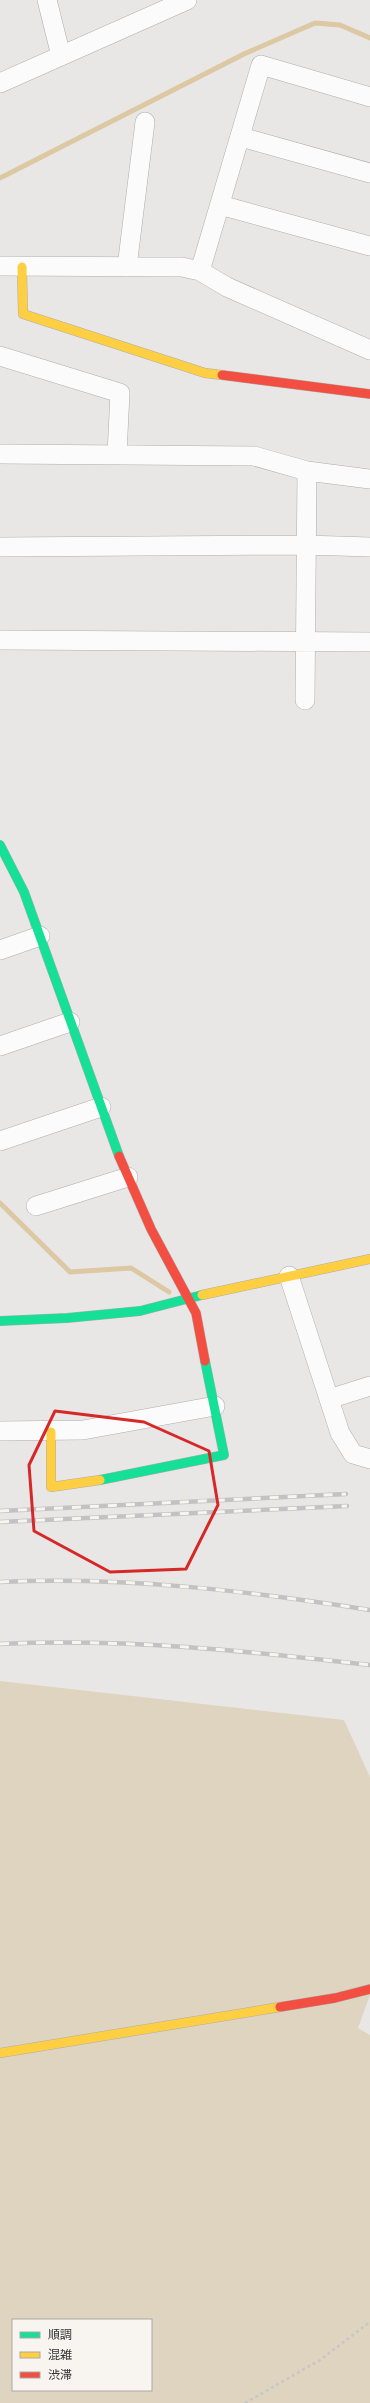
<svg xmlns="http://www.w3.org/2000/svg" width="370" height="2403" font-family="'Noto Sans','Noto Sans JP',sans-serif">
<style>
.green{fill:#dfd4c0;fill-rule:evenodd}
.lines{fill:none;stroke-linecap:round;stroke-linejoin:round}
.stream{stroke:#dcc8a2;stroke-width:5}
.street-casing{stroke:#aeadab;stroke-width:20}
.fast-casing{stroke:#aeadab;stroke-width:10}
.slow-casing{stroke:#aeadab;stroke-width:10}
.jam-casing{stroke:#aeadab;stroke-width:10}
.path{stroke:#c7c7c6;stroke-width:2.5;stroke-dasharray:3 3;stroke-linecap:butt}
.street{stroke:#fcfbfb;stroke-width:19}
.fast{stroke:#16e098;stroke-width:9}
.slow{stroke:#ffcf43;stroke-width:9}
.jam{stroke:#f24e42;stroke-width:9}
.rail-casing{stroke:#c3c2c2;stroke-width:4.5}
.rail{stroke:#f8f5f1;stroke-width:3;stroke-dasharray:9;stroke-linecap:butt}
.marked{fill:none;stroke:#d62828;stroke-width:3;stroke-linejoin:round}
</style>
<rect width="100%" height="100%" fill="#e9e7e5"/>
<path class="green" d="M0,1681L344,1720L370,1777V1995L358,2028L370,2035V2403H0ZM13,2320H151V2390H13Z"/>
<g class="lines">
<path class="stream" d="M0,178L244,54L315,23L340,25L370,38
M0,1203L70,1272L131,1268L169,1292"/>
<defs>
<path id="street" d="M47,0L61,56
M0,83L187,0
M241,137L370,173
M220,205L370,246
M0,266L182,267L200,271L227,287L370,350
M127,267L145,122
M200,271L261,65L370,97
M0,356L120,393L117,454
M0,454L254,456L307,471L370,479
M0,547L306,545L370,547
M0,640L370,642
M305,700L307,471
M0,950L40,936
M0,1046L70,1022
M0,1141L101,1107
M36,1206L128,1177
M289,1276L340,1433L353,1454L370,1459
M329,1399L370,1386
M0,1431L83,1430L215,1406"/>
<path id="fast" d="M0,845L24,892L119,1156
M0,1321L67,1318L140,1311L202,1295
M100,1480L224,1455L205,1361"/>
<path id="slow" d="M22,267L23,314L205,373L222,375
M202,1295L370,1259
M51,1432V1487L100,1480
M0,2053L280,2007"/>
<path id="jam" d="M222,375L370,394
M119,1156L151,1229L196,1313L205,1361
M280,2007L335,1998L370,1989"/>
</defs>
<use href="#street" class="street-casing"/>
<use href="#fast" class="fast-casing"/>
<use href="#slow" class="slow-casing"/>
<use href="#jam" class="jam-casing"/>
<path class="path" d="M245,2403L320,2360L370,2322"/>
<use href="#street" class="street"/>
<use href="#fast" class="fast"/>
<use href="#slow" class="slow"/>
<use href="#jam" class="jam"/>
<defs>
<path id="rail" d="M0,1511L346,1494
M0,1522L347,1506
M0,1582C124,1576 247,1591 370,1610
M0,1644C124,1638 247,1651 370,1665"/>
</defs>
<use href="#rail" class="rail-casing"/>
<use href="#rail" class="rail"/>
</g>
<path class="marked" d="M55,1411L144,1422L209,1451L218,1505L186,1569L110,1572L34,1531L29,1465Z"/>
<rect x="12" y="2319" width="140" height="72" fill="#f8f5f1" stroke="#aaa7a5"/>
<rect x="20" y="2332" width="20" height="6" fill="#16e098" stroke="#aaa7a5"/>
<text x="48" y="2339" font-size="12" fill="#343332">順調</text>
<rect x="20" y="2352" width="20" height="6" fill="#ffcf43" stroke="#aaa7a5"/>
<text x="48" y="2359" font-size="12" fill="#343332">混雑</text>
<rect x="20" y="2372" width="20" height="6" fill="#f24e42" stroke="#aaa7a5"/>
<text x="48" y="2379" font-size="12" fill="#343332">渋滞</text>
</svg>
